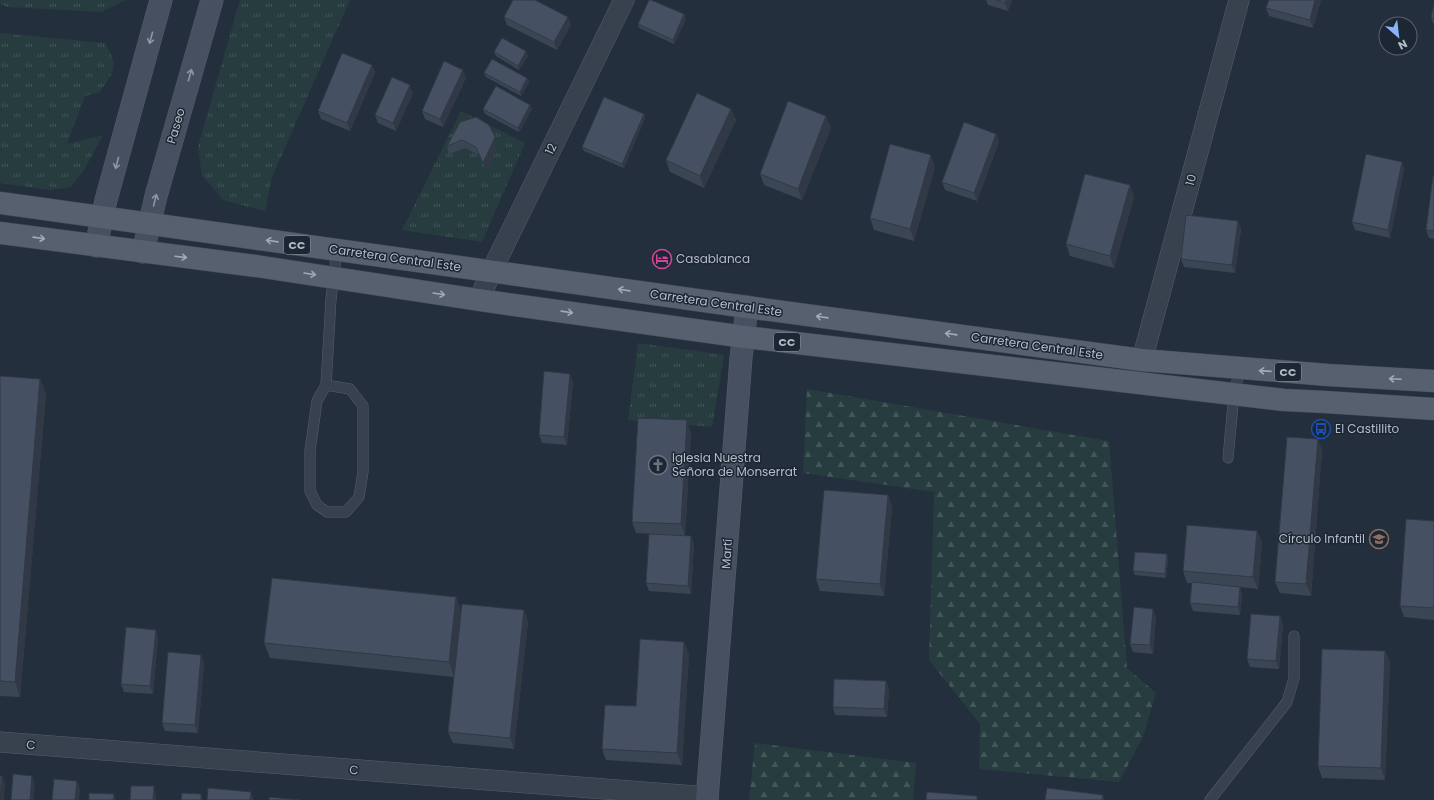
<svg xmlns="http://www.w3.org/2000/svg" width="1434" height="800" font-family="Poppins,sans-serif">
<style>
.grass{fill:url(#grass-tufts)}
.forest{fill:url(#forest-firs)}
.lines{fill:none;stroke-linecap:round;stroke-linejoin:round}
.lane-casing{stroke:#565f6c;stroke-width:11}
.street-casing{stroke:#565f6c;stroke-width:21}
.secondary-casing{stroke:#565f6c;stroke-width:23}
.primary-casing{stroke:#414a57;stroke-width:23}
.lane{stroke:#38414e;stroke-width:10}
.street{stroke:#38414e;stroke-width:20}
.secondary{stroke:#465061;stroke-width:22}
.primary{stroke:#56606e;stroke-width:22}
.wall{fill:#3b4654}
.shaded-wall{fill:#303945}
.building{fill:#455162;stroke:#303945}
.oneway{stroke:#8e96a5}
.oneway2{stroke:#a1aab7}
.labels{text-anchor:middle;stroke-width:3;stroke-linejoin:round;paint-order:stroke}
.shield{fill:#1d2633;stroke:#878f9c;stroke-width:1}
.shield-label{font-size:11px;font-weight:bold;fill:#b4bcc9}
.street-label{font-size:12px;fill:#b4bcc9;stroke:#1d2633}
.poi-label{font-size:12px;fill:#b4bcc9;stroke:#1d2633;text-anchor:start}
</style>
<defs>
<pattern id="grass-tufts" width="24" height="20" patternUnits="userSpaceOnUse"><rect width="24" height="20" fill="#263c3f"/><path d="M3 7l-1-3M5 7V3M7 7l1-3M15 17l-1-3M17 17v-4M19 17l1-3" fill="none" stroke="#435659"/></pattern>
<pattern id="forest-firs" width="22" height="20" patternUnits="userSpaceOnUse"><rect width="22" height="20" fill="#263c3f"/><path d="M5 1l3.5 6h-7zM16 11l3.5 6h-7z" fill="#435659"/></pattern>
</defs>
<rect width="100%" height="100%" fill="#242f3e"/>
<path class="grass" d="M0,0H126L101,12L8,7L0,4Z
M240,0H350L272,177L265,211L223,200L202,175L198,147Z
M0,33L105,43C119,68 115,69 100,92L85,96L67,144L103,135L84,170L71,187L50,190L0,183Z
M461,111L525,143L482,242L402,230Z
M638,343L724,355L712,427L628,420Z"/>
<path class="forest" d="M807,389L1109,441L1127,668L1156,693L1143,737L1119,782L979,769L980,724L929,660L934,492L803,473Z
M755,743L916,763L913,800H749Z"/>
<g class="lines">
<defs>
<path id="lane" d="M326,385L350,389L363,406V472L359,497L346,512H327L317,505L310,491V451L317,401L326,385L331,299L337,250
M1228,458L1234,394L1240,369
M1210,800L1287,702L1294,678V636"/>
<path id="street" d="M479,300L491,272L517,219L624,0
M1142,360L1239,0
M0,742L708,797"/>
<path id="secondary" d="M96,246L106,200L161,0
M143,252L156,196L212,0
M707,800L741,358L747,307"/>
<path id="primary" d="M0,203L747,307L1142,360L1328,375L1434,381
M0,233L256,266L479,300L745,337L1284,400L1325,402L1434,409"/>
</defs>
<use href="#lane" class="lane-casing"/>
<use href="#street" class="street-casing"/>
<use href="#secondary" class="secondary-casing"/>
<use href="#primary" class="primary-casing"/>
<use href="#lane" class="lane"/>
<use href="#street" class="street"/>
<use href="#secondary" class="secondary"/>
<use href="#primary" class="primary"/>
</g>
<path class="wall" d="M986,0H1012L1008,11L988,5Z
M1321,0L1313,28L1269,16L1266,8Z
M1434,3V25L1431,18Z
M684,14L686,19L674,44L639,28L638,24Z
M504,17L571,25L557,50L507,25Z
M494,52L528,56L519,70L496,56Z
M372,65L375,73L350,131L321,119L318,111Z
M484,73L527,78L529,82L521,96L486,77Z
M466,78L443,127L425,119L422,111Z
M413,93L396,131L378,123L375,115Z
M483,109H532L519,132L485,114Z
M731,109L736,120L704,188L670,172L666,160Z
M644,114L645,118L624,168L584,151L582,147Z
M826,116L831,128L802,200L764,185L760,174Z
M460,122L498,146L486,171L479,155L465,148L449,154L447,146Z
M996,134L999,142L977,201L945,190L942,182Z
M1402,162L1404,170L1390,238L1355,230L1352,222Z
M935,167L914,241L874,230L870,218Z
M1434,176V239L1429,238L1426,230Z
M1130,185L1134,197L1114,268L1070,256L1066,244Z
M1238,221L1241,229L1235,273L1184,267L1181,259Z
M0,376L40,379L46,394L20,697L0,696Z
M573,382L567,445L542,443L539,435Z
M691,432L685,536L636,533L632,522Z
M1318,439L1322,450L1311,596L1280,593L1275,582Z
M888,495L892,507L884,596L820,591L816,579Z
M1434,521V620L1404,617L1400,606Z
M1257,531L1262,543L1258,589L1240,587L1242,595L1240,615L1193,611L1190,603L1192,583H1187L1183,571Z
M694,544L691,594L649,591L646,583Z
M1167,554L1168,559L1166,578L1135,575L1133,571Z
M456,597L461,611L524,610L528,622L514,749L453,743L448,732L454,677L270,658L264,643Z
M1280,616L1283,625L1279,669L1250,667L1247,659Z
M1156,617L1153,654L1133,652L1130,644Z
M158,638L153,694L124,692L121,684Z
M1385,651L1390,662L1385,780L1322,778L1318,766Z
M689,654L682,765L606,760L602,749L636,706Z
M201,655L204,663L198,733L165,731L162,723Z
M886,681L889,690L887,717L835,715L833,707Z"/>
<path class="shaded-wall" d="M1006,0H1012L1008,11L1005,3Z
M1315,0H1321L1313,28L1310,20Z
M684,14L686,19L674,44L673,40Z
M568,17L571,25L557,50L554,42Z
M526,51L528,56L519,70L518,66Z
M372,65L375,73L350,131L347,123Z
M463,70L466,78L443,127L440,119Z
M527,78L529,82L521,96L520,92Z
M410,85L413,93L396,131L393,123Z
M530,105L532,109L519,132L518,128Z
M731,109L736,120L704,188L700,176Z
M644,114L645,118L624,168L622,164Z
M826,116L831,128L802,200L798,189Z
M996,134L999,142L977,201L974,193Z
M495,137L498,146L486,171L483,163Z
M931,155L935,167L914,241L910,229Z
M1402,162L1404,170L1390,238L1388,230Z
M1130,185L1134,197L1114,268L1110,256Z
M1238,221L1241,229L1235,273L1232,265Z
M570,374L573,382L567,445L564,437Z
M40,379L46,394L20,697L15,682Z
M687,420L691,432L685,536L681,524Z
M1318,439L1322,450L1311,596L1306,584Z
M888,495L892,507L884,596L880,584Z
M1257,531L1262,543L1258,589L1253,577Z
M691,536L694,544L691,594L688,586Z
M1167,554L1168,559L1166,578L1165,574Z
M1240,587L1242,595L1240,615L1238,607Z
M456,597L461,612L454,677L449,662Z
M1153,609L1156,617L1153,654L1150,645Z
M524,610L528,622L514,749L510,738Z
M1280,616L1283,625L1279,669L1276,661Z
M156,630L158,638L153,694L150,686Z
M684,642L689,654L682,765L677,753Z
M1385,651L1390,662L1385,780L1381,768Z
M201,655L204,663L198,733L195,725Z
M886,681L889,690L887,717L884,709Z
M2,776L5,784L4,800H0Z
M32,776L35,784L33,800H30Z
M77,781L80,789L79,800H75Z
M154,786L156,795V800H153Z
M251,792L254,800H250Z
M114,794L116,800H113Z
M201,794L203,800H201Z
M1103,795L1105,800H1102Z"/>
<path class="building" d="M513,0H535L568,17L554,42L504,17Z
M649,0H651L684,14L673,40L638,24Z
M996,0H1006L1005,3Z
M1269,0H1315L1310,20L1266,8Z
M1434,3V18H1431Z
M502,38L526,51L518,66L494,52Z
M342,53L372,65L347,123L318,111Z
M492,59L527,78L520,92L484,73Z
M444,61L463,70L440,119L422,111Z
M392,77L410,85L393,123L375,115Z
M496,86L530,105L518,128L483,109Z
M697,93L731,109L700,176L666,160Z
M604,97L644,114L622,164L582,147Z
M788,101L826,116L798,189L760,174Z
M476,117L489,125L495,137L483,163L476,147L462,140L447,146L460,122Z
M964,122L996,134L974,193L942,182Z
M890,144L931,155L910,229L870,218Z
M1366,154L1402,162L1388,230L1352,222Z
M1085,174L1130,185L1110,256L1066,244Z
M1433,176H1434V231L1426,230Z
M1186,215L1238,221L1232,265L1181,259Z
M544,371L570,374L564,437L539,435Z
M0,376L40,379L15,682L0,681Z
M638,418L687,420L681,524L632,522Z
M1287,437L1318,439L1306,584L1275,582Z
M824,490L888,495L880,584L816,579Z
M1406,519L1434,521V608L1400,606Z
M1187,525L1257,531L1253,577L1183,571Z
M649,534L691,536L688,586L646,583Z
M1135,552L1167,554L1165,574L1133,571Z
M272,578L456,597L449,662L264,643Z
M1192,582L1240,587L1238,607L1190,603Z
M462,604L524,610L510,738L448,732Z
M1134,607L1153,609L1150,645L1130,644Z
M1251,614L1280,616L1276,661L1247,659Z
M126,627L156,630L150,686L121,684Z
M640,639L684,642L677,753L602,749L605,705L636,706Z
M1322,649L1385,651L1381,768L1318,766Z
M168,652L201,655L195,725L162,723Z
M834,679L886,681L884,709L833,707Z
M13,774L32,776L30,800H11Z
M0,776H2L0,798Z
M54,779L77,781L75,800H52Z
M131,786H154L153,800H130Z
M208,788L251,792L250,800H207Z
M1047,788L1103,795L1102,800H1045Z
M927,792L977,796V800H926Z
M89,793L114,794L113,800H89Z
M182,793L201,794V800H181Z
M269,797L300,800H269Z"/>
<defs><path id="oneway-shaft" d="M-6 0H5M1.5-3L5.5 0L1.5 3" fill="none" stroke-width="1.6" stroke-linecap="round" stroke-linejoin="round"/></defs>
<g class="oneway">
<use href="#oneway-shaft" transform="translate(151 38) rotate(105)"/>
<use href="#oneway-shaft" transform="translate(190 75) rotate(-74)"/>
<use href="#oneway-shaft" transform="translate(117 163) rotate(105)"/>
<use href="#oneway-shaft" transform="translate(155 200) rotate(-76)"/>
</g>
<g class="oneway2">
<use href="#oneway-shaft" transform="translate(39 238) rotate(8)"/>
<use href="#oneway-shaft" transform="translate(272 241) rotate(-172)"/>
<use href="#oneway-shaft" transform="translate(181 257) rotate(7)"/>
<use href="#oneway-shaft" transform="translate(310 274) rotate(9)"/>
<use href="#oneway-shaft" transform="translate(624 290) rotate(-172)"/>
<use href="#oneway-shaft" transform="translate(439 294) rotate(9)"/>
<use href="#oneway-shaft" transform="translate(567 312) rotate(8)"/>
<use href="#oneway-shaft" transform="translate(822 317) rotate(-172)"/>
<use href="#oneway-shaft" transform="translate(951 334) rotate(-172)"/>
<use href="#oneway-shaft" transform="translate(1265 371) rotate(-176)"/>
<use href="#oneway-shaft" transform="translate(1395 379) rotate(-177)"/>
</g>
<defs>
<symbol id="hotel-ring" viewBox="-11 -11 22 22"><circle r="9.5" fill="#1d2633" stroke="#d1479c" stroke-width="1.5"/><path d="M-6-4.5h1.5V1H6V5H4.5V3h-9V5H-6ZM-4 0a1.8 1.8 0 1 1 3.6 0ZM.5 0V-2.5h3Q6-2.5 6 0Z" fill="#d1479c"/></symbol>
<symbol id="bus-ring" viewBox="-11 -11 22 22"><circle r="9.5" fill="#1d2633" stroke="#1a4fb4" stroke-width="1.5"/><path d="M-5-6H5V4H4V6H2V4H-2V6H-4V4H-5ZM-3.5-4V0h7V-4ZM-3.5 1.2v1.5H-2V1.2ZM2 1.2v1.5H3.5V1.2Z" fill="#1a4fb4"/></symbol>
<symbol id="church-ring" viewBox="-11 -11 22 22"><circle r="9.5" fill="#1d2633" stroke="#6b7280" stroke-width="1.5"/><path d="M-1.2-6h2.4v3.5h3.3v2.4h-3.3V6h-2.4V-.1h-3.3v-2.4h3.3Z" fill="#6b7280"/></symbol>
<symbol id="school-ring" viewBox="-11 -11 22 22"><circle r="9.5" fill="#1d2633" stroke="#8d6e63" stroke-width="1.5"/><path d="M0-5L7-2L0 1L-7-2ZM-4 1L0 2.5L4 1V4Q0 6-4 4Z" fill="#8d6e63"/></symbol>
</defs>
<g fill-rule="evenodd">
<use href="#hotel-ring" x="651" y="248" width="22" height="22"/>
<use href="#bus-ring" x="1310" y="418" width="22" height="22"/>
<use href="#church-ring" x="647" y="454" width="22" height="22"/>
<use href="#school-ring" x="1368" y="528" width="22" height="22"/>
</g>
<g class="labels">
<g class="shield">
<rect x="284" y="236" width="26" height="18" rx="3"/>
<rect x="774" y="333" width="26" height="18" rx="3"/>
<rect x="1275" y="363" width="26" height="18" rx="3"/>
</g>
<g class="shield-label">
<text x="297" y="249">CC</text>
<text x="787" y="346">CC</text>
<text x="1288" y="376">CC</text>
</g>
<g class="street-label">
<text transform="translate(176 126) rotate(-74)" y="4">Paseo</text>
<text transform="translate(551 149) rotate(-64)" y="4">12</text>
<text transform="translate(1191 180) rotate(-75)" y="4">10</text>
<text transform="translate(395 258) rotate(8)" y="4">Carretera Central Este</text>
<text transform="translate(716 303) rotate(8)" y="4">Carretera Central Este</text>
<text transform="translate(1037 346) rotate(8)" y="4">Carretera Central Este</text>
<text transform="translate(727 554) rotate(-86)" y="4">Martí</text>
<text transform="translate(31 745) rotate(4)" y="4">C</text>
<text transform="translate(354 770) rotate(4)" y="4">C</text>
</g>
<g class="poi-label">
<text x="676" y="263">Casablanca</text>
<text x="1335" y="433">El Castillito</text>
<text x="672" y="462">Iglesia Nuestra<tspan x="672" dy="14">Señora de Monserrat</tspan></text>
<text x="1365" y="543" text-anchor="end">Círculo Infantil</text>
</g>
</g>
<g transform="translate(1398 36) rotate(152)"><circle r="19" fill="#1d2633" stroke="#59626f"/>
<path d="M0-3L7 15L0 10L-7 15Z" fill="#8ab4f8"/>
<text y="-6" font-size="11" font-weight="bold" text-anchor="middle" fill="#b4bcc9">N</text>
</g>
</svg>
